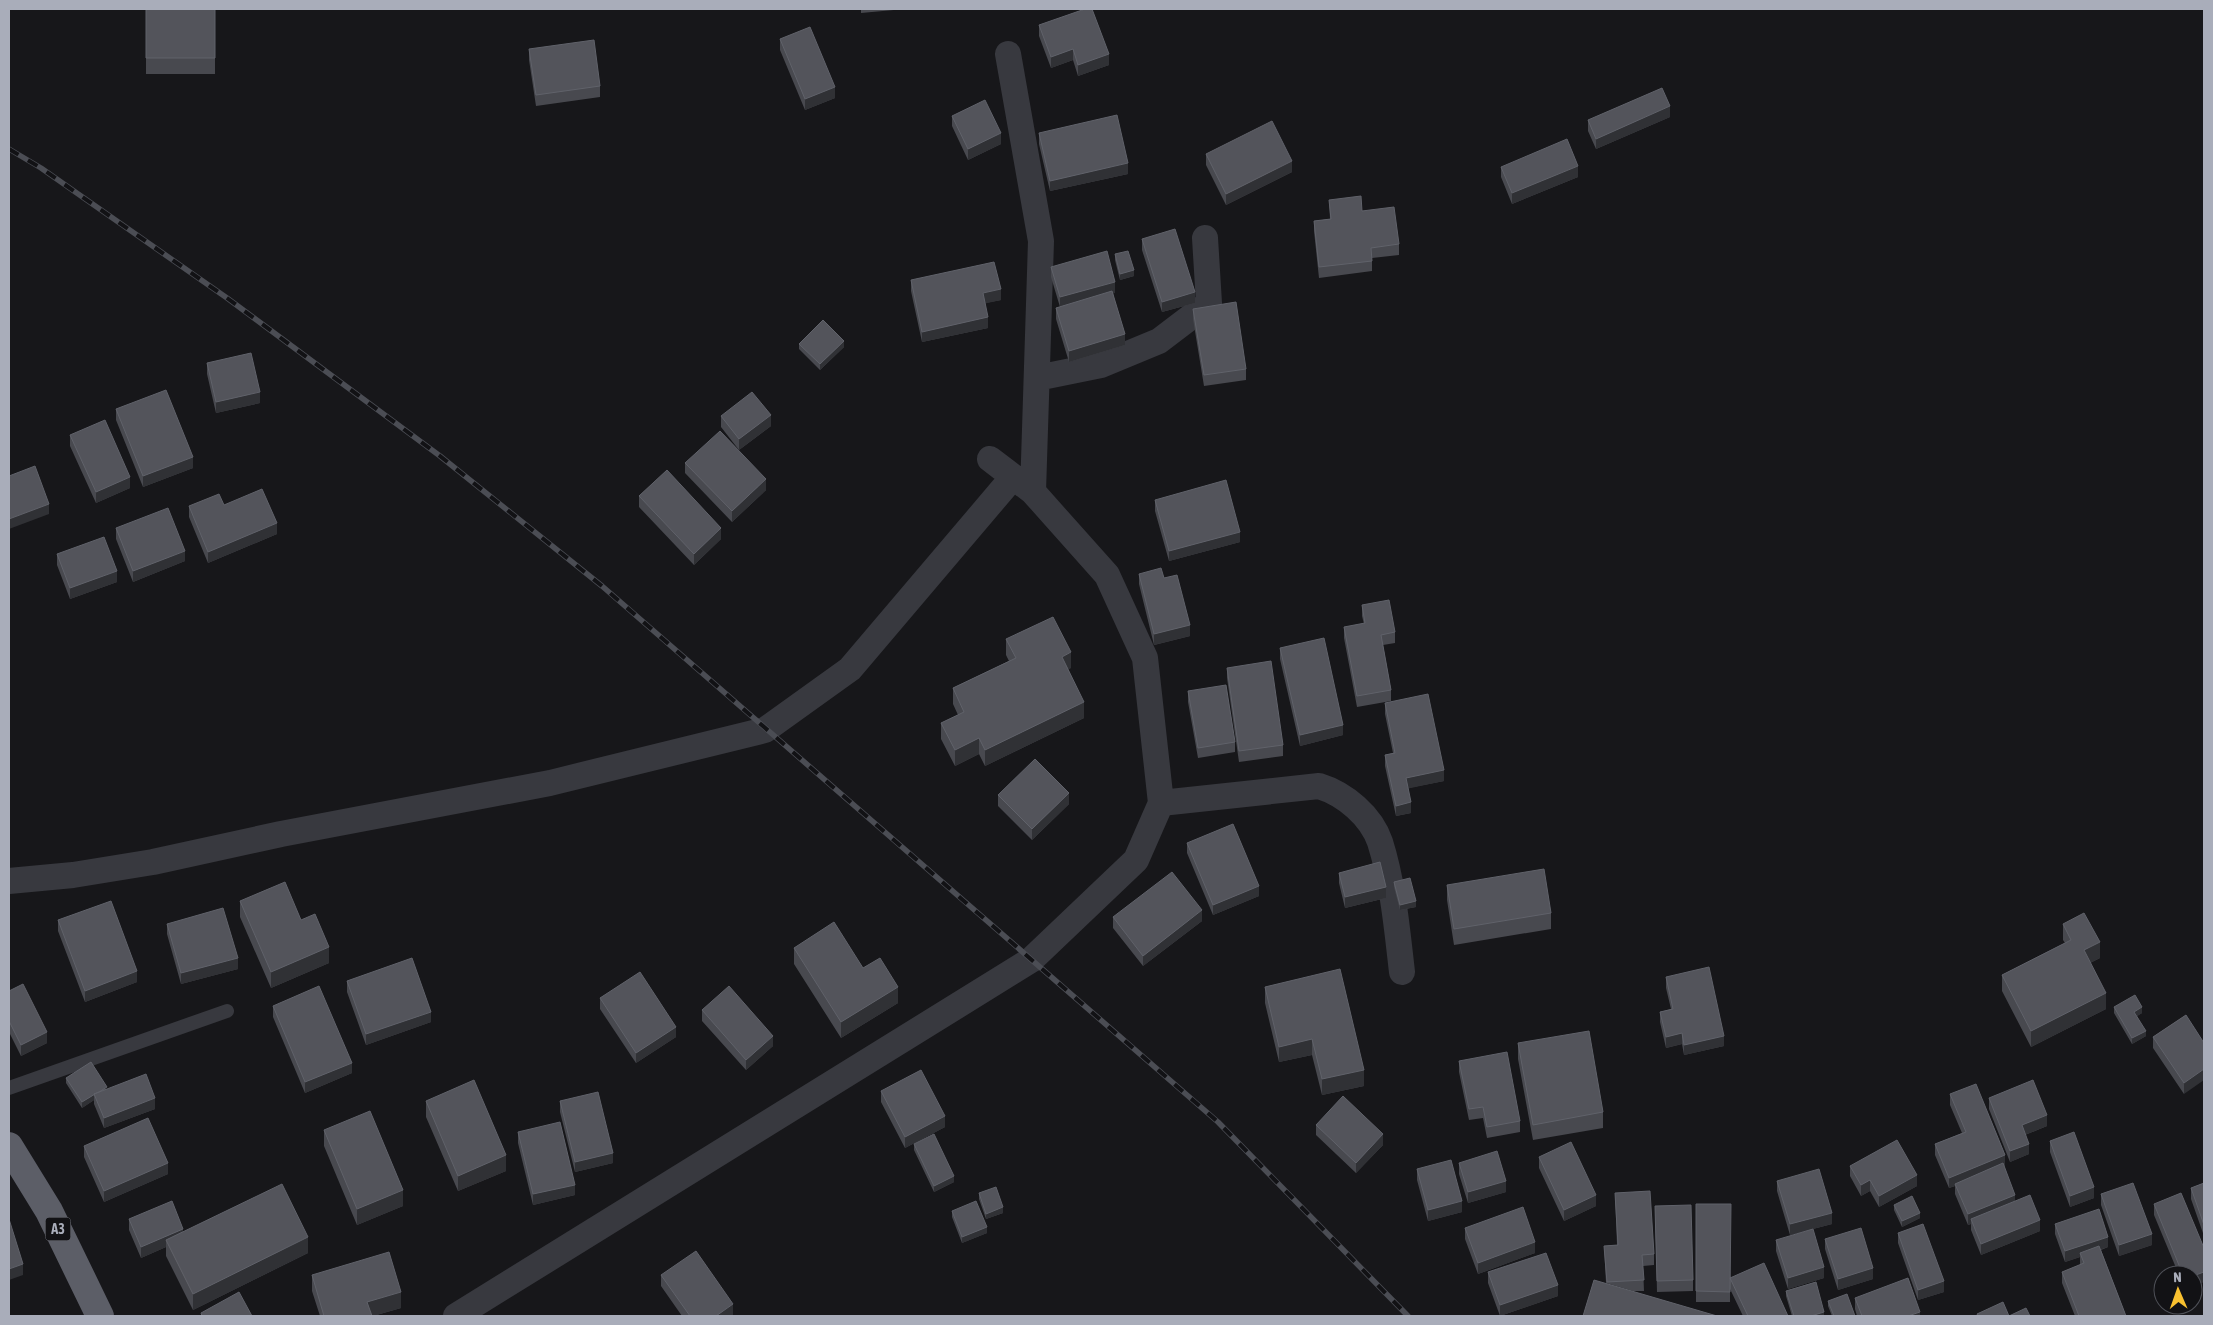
<svg xmlns="http://www.w3.org/2000/svg" width="2213" height="1325" font-family="'Asap Condensed',sans-serif">
<style>
.lines{fill:none;stroke-linecap:round;stroke-linejoin:round}
.service{stroke:#38393f;stroke-width:14}
.minor{stroke:#38393f;stroke-width:26}
.trunk{stroke:#5c5e67;stroke-width:28}
.rail-casing{stroke:#4b4d54;stroke-width:5.5}
.rail{stroke:#121215;stroke-width:4;stroke-dasharray:11;stroke-linecap:butt}
.wall{fill:#48494f}
.shaded-wall{fill:#303135}
.building{fill:#53545b;stroke:#60626a}
.labels{text-anchor:middle;stroke-width:5;stroke-linejoin:round;paint-order:stroke}
.shield{fill:#121215;stroke:#7c7e88;stroke-width:1}
.shield-label{font-size:14px;font-weight:bold;fill:#a9adba}
</style>
<rect width="100%" height="100%" fill="#17171a"/>
<g class="lines">
<path class="service" d="M9,1088L227,1011"/>
<path class="minor" d="M1008,54L1041,241L1033,492
M1037,378L1101,365L1159,341L1209,303L1205,238
M1161,803L1319,786C1345,794 1371,816 1380,842C1393,883 1397,929 1402,972
M9,881L73,875L153,862L281,834L550,783L765,730L850,669L1013,477
M456,1316L1031,960L1136,860L1161,803L1145,658L1107,575L1033,492L990,459"/>
<path class="trunk" d="M9,1146L49,1211L100,1316"/>
<defs>
<path id="rail" d="M9,149L41,168L227,298L440,456L602,586L1218,1122L1408,1316"/>
</defs>
<use href="#rail" class="rail-casing"/>
<use href="#rail" class="rail"/>
</g>
<path class="wall" d="M146,9H215V74H146Z
M861,9H905L861,13Z
M1039,25L1109,65L1078,76L1073,60L1051,68L1039,36Z
M780,39L835,98L805,110L780,50Z
M529,49L600,86V97L536,106L529,60Z
M952,116L1001,144L968,160L952,126Z
M1670,117L1596,149L1588,131V120Z
M1039,133L1128,174L1050,191L1039,144Z
M1206,154L1292,172L1226,205L1206,165Z
M1501,167L1578,177L1512,204L1501,177Z
M1329,200L1362,211L1399,244V255L1372,258V271L1319,278L1314,231V221L1330,219Z
M1142,239L1195,303L1162,312L1142,250Z
M1115,254L1134,276L1120,280L1115,260Z
M1051,267L1115,293H1113L1125,345L1069,362L1056,319V308L1060,307L1051,277Z
M911,280L1001,300L985,303L988,328L922,342L911,291Z
M1193,309L1246,369V380L1204,386L1193,319Z
M799,344L844,347L820,370L799,349Z
M207,363L260,403L216,413L207,374Z
M116,409L193,468L143,487L116,420Z
M721,416L771,426L739,450L721,427Z
M70,435L130,488L96,503L70,446Z
M685,463L766,490L732,522L685,473Z
M639,496L721,539L694,565L639,507Z
M1155,500L1240,542L1169,561L1155,511Z
M189,506L277,534L208,563L189,517Z
M116,528L185,561L133,582L116,539Z
M57,554L117,582L70,599L57,565Z
M1139,574L1164,578L1190,636L1154,645L1139,584Z
M1362,605L1395,632V643L1383,645L1391,690V701L1357,707L1344,638V627L1364,624L1362,616Z
M1006,639L1071,668L1068,669L1084,718L985,766L979,754L955,766L941,739V723L958,715L953,704V688L1009,661L1006,655Z
M1280,648L1343,735L1300,746L1280,659Z
M1227,668L1283,745V756L1239,762L1227,678Z
M1188,691L1235,742V752L1198,758L1188,702Z
M1385,703L1444,781L1408,788L1411,813L1396,816L1385,766V755L1393,753L1385,714Z
M998,795L1069,804L1032,840L998,806Z
M1187,843L1259,896L1213,915L1187,853Z
M1339,873L1386,898L1345,908L1339,883Z
M1394,882L1416,907L1400,910L1394,887Z
M1447,885L1551,913V929L1454,945L1447,900Z
M240,901L301,920L329,963L271,988L240,917Z
M1113,917L1202,921L1143,966L1113,928Z
M58,920L137,982L85,1002L58,931Z
M167,924L238,969L181,984L167,934Z
M2063,924L2100,958L2090,963L2106,1009L2031,1047L2002,991V975L2065,943L2063,940Z
M794,948L863,968L898,1003L841,1038L794,964Z
M1666,977L1724,1046L1684,1055L1682,1044L1666,1048L1660,1022V1012L1671,1009L1666,988Z
M347,981L431,1022L366,1045L347,992Z
M1265,987L1364,1086L1322,1095L1312,1055L1279,1062L1265,1003Z
M9,991L47,1043L21,1056L9,1032Z
M600,998L676,1037L636,1063L600,1009Z
M273,1006L352,1073L305,1093L273,1017Z
M2114,1007L2142,1013L2137,1016L2146,1036L2132,1044L2114,1013Z
M702,1010L773,1046L746,1070L702,1021Z
M2186,1015L2184,1094L2153,1048V1037Z
M1518,1043L1603,1112V1128L1533,1140L1518,1059Z
M1459,1061L1520,1121V1132L1487,1138L1483,1118L1469,1120L1459,1072Z
M66,1078L107,1089L155,1109L104,1128L94,1104V1100L82,1108L66,1083Z
M881,1091L945,1127L905,1148L881,1102Z
M1950,1094L2005,1165L2004,1166L2015,1201L2040,1231L1981,1255L1971,1230V1224L1968,1225L1955,1194V1186L1949,1188L1935,1155V1144L1962,1133L1950,1105Z
M1989,1098L2047,1126L2025,1135L2029,1154L2010,1162L1989,1109Z
M426,1101L506,1171L458,1191L426,1117Z
M560,1101L613,1163L575,1172L560,1112Z
M1316,1125L1383,1145L1356,1173L1316,1135Z
M324,1130L403,1206L357,1225L324,1146Z
M518,1132L575,1195L533,1205L518,1143Z
M2050,1141L2094,1198L2070,1207L2050,1152Z
M914,1144L954,1182L934,1192L914,1150Z
M84,1146L168,1174L104,1202L84,1157Z
M1539,1157L1596,1206L1564,1221L1539,1168Z
M1459,1163L1506,1192L1468,1203L1459,1174Z
M1850,1166L1917,1186L1879,1207L1870,1191L1861,1196L1850,1176Z
M1417,1169L1462,1212L1428,1221L1417,1180Z
M1777,1181L1832,1224L1790,1235L1777,1191Z
M2204,1183V1236L2191,1199V1188Z
M979,1193L1003,1213L986,1219L979,1199Z
M1615,1193L1654,1254V1265L1643,1266L1644,1291H1633L1606,1283L1604,1246L1617,1245Z
M2101,1194L2152,1245L2119,1256L2101,1205Z
M1696,1204L1731,1278L1788,1316H1743L1730,1289V1302H1696Z
M2154,1204L2193,1275H2179L2154,1215Z
M1894,1205L1920,1218L1902,1227L1894,1210Z
M1655,1206L1693,1280V1291L1657,1292Z
M952,1211L987,1233L962,1243L952,1217Z
M129,1219L183,1232L308,1253L193,1310L166,1256V1247L141,1258L129,1230Z
M2055,1224L2108,1247L2101,1250L2126,1316H2075L2062,1283V1272L2080,1265V1257L2065,1262L2055,1234Z
M1465,1228L1535,1253L1478,1274L1465,1239Z
M1898,1233L1944,1292L1918,1300L1898,1243Z
M1825,1239L1873,1279L1838,1290L1825,1249Z
M1776,1240L1824,1278L1788,1289L1776,1251Z
M1488,1272L1558,1296L1500,1316L1488,1283Z
M312,1275L401,1308L373,1316H320L312,1291Z
M661,1275L733,1315L732,1316H682L661,1286Z
M1786,1291L1824,1316H1792L1786,1296Z
M1855,1298L1920,1316H1857L1855,1309Z
M1828,1301L1855,1316H1832L1828,1306Z"/>
<path class="shaded-wall" d="M1073,49V60L1051,68V57Z
M1109,54V65L1078,76V65Z
M835,87V98L805,110V99Z
M1670,106V117L1596,149V139Z
M1001,133V144L968,160V149Z
M1292,161V172L1226,205V194Z
M1128,163V174L1050,191V181Z
M1578,166V177L1512,204V193Z
M1134,270V276L1120,280V274Z
M1115,282V293L1060,308V297Z
M1001,289V300L983,304V293Z
M1195,292V303L1162,312V302Z
M988,317V328L922,342V332Z
M1125,334V345L1069,362V351Z
M844,341V347L820,370V364Z
M260,392V403L216,413V402Z
M771,415V426L739,450V439Z
M193,457V468L143,487V476Z
M130,477V488L96,503V492Z
M766,479V490L732,522V511Z
M49,504V514L9,529V519Z
M277,523V534L208,563V552Z
M721,528V539L694,565V554Z
M1240,532V542L1169,561V551Z
M185,551V561L133,582V571Z
M117,571V582L70,599V588Z
M1190,625V636L1154,645V634Z
M1071,652V668L1062,672V657Z
M1084,702V718L985,766V750Z
M1343,725V735L1300,746V735Z
M979,738V754L955,766V750Z
M1444,770V781L1406,789V778Z
M1069,793V804L1032,840V829Z
M1411,802V813L1396,816V806Z
M1259,886V896L1213,915V905Z
M1386,887V898L1345,908V897Z
M1416,901V907L1400,910V905Z
M1202,910V921L1143,966V956Z
M2100,942V958L2084,966V950Z
M329,947V963L271,988V972Z
M238,958V969L181,984V973Z
M137,971V982L85,1002V991Z
M898,987V1003L841,1038V1022Z
M2106,993V1009L2031,1047V1031Z
M2142,1007V1013L2134,1018V1012Z
M431,1012V1022L366,1045V1034Z
M676,1027V1037L636,1063V1053Z
M2146,1031V1036L2132,1044V1038Z
M47,1032V1043L21,1056V1045Z
M1682,1033V1044L1666,1048V1037Z
M773,1036V1046L746,1070V1060Z
M1724,1036V1046L1684,1055V1045Z
M1312,1039V1055L1279,1062V1047Z
M352,1063V1073L305,1093V1082Z
M2204,1069V1080L2184,1094V1083Z
M1364,1070V1086L1322,1095V1079Z
M94,1095V1100L82,1108V1102Z
M155,1098V1109L104,1128V1118Z
M2047,1115V1126L2022,1136V1125Z
M945,1116V1127L905,1148V1137Z
M1383,1134V1145L1356,1173V1163Z
M2029,1144V1154L2010,1162V1151Z
M613,1153V1163L575,1172V1162Z
M506,1155V1171L458,1191V1176Z
M2005,1155V1165L1956,1186L1955,1184V1186L1949,1188V1178Z
M168,1163V1174L104,1202V1191Z
M1917,1175V1186L1879,1207V1196Z
M954,1176V1182L934,1192V1186Z
M1870,1180V1191L1861,1196V1185Z
M1506,1181V1192L1468,1203V1192Z
M575,1185V1195L533,1205V1194Z
M2094,1187V1198L2070,1207V1196Z
M403,1190V1206L357,1225V1209Z
M1596,1195V1206L1564,1221V1210Z
M2015,1195V1205L1971,1219V1224L1968,1225V1214Z
M1462,1201V1212L1428,1221V1210Z
M1003,1207V1213L986,1219V1214Z
M1832,1213V1224L1790,1235V1224Z
M1920,1213V1218L1902,1227V1221Z
M2040,1220V1231L1981,1255V1244Z
M987,1227V1233L962,1243V1237Z
M183,1229V1240H166V1247L141,1258V1247Z
M2152,1234V1245L2119,1256V1245Z
M308,1237V1253L193,1310V1294Z
M2108,1237V1247L2081,1256L2080,1253V1257L2065,1262V1251Z
M1535,1242V1253L1478,1274V1263Z
M23,1264V1275L9,1280V1269Z
M1824,1267V1278L1788,1289V1278Z
M1873,1268V1279L1838,1290V1279Z
M2204,1272V1282L2193,1287V1276Z
M1944,1281V1292L1918,1300V1290Z
M1558,1285V1296L1500,1316V1305Z
M401,1292V1308L373,1316H367V1302Z
M733,1304V1315L732,1316H716Z
M1824,1312V1316H1811Z
M1920,1312V1316H1908Z"/>
<path class="building" d="M146,9H215V58H146Z
M1085,9H1092L1109,54L1078,65L1073,49L1051,57L1039,25Z
M810,27L835,87L805,99L780,39Z
M594,40L600,86L536,95L529,49Z
M1662,88L1670,106L1596,139L1588,120Z
M985,100L1001,133L968,149L952,116Z
M1117,115L1128,163L1050,181L1039,133Z
M1272,121L1292,161L1226,194L1206,154Z
M1567,139L1578,166L1512,193L1501,167Z
M1361,196L1362,211L1394,207L1399,244L1371,248L1372,261L1319,267L1314,221L1331,219L1329,200Z
M1175,229L1195,292L1162,302L1142,239Z
M1107,251L1115,282L1060,297L1051,267Z
M1128,251L1134,270L1120,274L1115,254Z
M994,262L1001,289L983,293L988,317L922,332L911,280Z
M1112,291L1125,334L1069,351L1056,308Z
M1236,302L1246,369L1204,375L1193,309Z
M823,320L844,341L820,364L799,344Z
M251,353L260,392L216,402L207,363Z
M166,390L193,457L143,476L116,409Z
M752,392L771,415L739,439L721,416Z
M105,420L130,477L96,492L70,435Z
M720,431L766,479L732,511L685,463Z
M35,466L49,504L9,519V476Z
M667,470L721,528L694,554L639,496Z
M1226,480L1240,532L1169,551L1155,500Z
M262,489L277,523L208,552L189,506L219,494L224,505Z
M168,508L185,551L133,571L116,528Z
M104,537L117,571L70,588L57,554Z
M1161,568L1164,578L1177,575L1190,625L1154,634L1139,574Z
M1389,600L1395,632L1381,635L1391,690L1357,696L1344,627L1365,623L1362,605Z
M1053,617L1071,652L1062,657L1084,702L985,750L979,738L955,750L941,723L964,712L953,688L1016,658L1006,639Z
M1324,638L1343,725L1300,735L1280,648Z
M1271,661L1283,745L1239,751L1227,668Z
M1226,685L1235,742L1198,748L1188,691Z
M1428,694L1444,770L1406,778L1411,802L1396,806L1385,755L1395,753L1385,703Z
M1035,759L1069,793L1032,829L998,795Z
M1233,824L1259,886L1213,905L1187,843Z
M1380,862L1386,887L1345,897L1339,873Z
M1544,869L1551,913L1454,929L1447,885Z
M1172,872L1202,910L1143,956L1113,917Z
M1410,878L1416,901L1400,905L1394,882Z
M285,882L301,920L315,914L329,947L271,972L240,901Z
M111,901L137,971L85,991L58,920Z
M223,908L238,958L181,973L167,924Z
M2084,913L2100,942L2084,950L2106,993L2031,1031L2002,975L2071,940L2063,924Z
M834,922L863,968L880,958L898,987L841,1022L794,948Z
M412,958L431,1012L366,1034L347,981Z
M1709,967L1724,1036L1684,1045L1682,1033L1666,1037L1660,1012L1673,1009L1666,977Z
M1340,969L1364,1070L1322,1079L1312,1039L1279,1047L1265,987Z
M640,972L676,1027L636,1053L600,998Z
M23,984L47,1032L21,1045L9,1021V991Z
M319,986L352,1063L305,1082L273,1006Z
M729,986L773,1036L746,1060L702,1010Z
M2135,995L2142,1007L2134,1012L2146,1031L2132,1038L2114,1007Z
M2186,1015L2204,1043V1069L2184,1083L2153,1037Z
M1589,1031L1603,1112L1533,1125L1518,1043Z
M1507,1052L1520,1121L1487,1127L1483,1107L1469,1109L1459,1061Z
M91,1062L107,1087L99,1092L94,1094H95L82,1102L66,1078Z
M921,1070L945,1116L905,1137L881,1091Z
M146,1074L155,1098L104,1118L94,1094Z
M474,1080L506,1155L458,1176L426,1101Z
M2033,1080L2047,1115L2022,1125L2029,1144L2010,1151L1989,1098Z
M1976,1084L2005,1155L1949,1178L1935,1144L1966,1132L1950,1094Z
M598,1092L613,1153L575,1162L560,1101Z
M1343,1096L1383,1134L1356,1163L1316,1125Z
M370,1111L403,1190L357,1209L324,1130Z
M148,1118L168,1163L104,1191L84,1146Z
M560,1122L575,1185L533,1194L518,1132Z
M2074,1132L2094,1187L2070,1196L2050,1141Z
M934,1134L954,1176L934,1186L914,1144Z
M1897,1140L1917,1175L1879,1196L1870,1180L1861,1185L1850,1166Z
M1571,1142L1596,1195L1564,1210L1539,1157Z
M1497,1151L1506,1181L1468,1192L1459,1163Z
M1451,1160L1462,1201L1428,1210L1417,1169Z
M2003,1163L2015,1195L1968,1214L1955,1184Z
M1819,1169L1832,1213L1790,1224L1777,1181Z
M2133,1183L2152,1234L2119,1245L2101,1194Z
M2204,1183V1225L2191,1188Z
M282,1184L308,1237L193,1294L166,1240Z
M996,1187L1003,1207L986,1214L979,1193Z
M1650,1191L1654,1254L1642,1255L1644,1280L1607,1282L1604,1246L1618,1245L1615,1193Z
M2181,1193L2204,1248V1272L2193,1276V1275H2183L2154,1204Z
M2030,1195L2040,1220L1981,1244L1971,1219Z
M1912,1196L1920,1213L1902,1221L1894,1205Z
M172,1201L183,1229L141,1247L129,1219Z
M976,1201L987,1227L962,1237L952,1211Z
M1696,1204H1731L1730,1292L1696,1291Z
M1691,1205L1693,1280L1657,1281L1655,1206Z
M1523,1207L1535,1242L1478,1263L1465,1228Z
M2099,1209L2108,1237L2065,1251L2055,1224Z
M9,1219L23,1264L9,1269Z
M1923,1224L1944,1281L1918,1290L1898,1233Z
M1861,1228L1873,1268L1838,1279L1825,1239Z
M1813,1229L1824,1267L1788,1278L1776,1240Z
M2099,1246L2126,1316H2079L2062,1272L2084,1263L2080,1253Z
M696,1251L733,1304L716,1316H690L661,1275Z
M389,1252L401,1292L367,1302L372,1316H324L312,1275Z
M1546,1253L1558,1285L1500,1305L1488,1272Z
M1764,1263L1788,1316H1748L1730,1278Z
M1908,1278L1920,1312L1908,1316H1862L1855,1298Z
M1594,1280L1717,1316H1583Z
M1816,1282L1824,1312L1811,1316H1794L1786,1291Z
M239,1292L252,1316H202L201,1313Z
M1847,1294L1855,1316H1834L1828,1301Z
M2003,1302L2009,1316L2026,1308L2030,1316H1978L1977,1314Z"/>
<g class="labels">
<rect class="shield" x="45.5" y="1217.5" width="25" height="23" rx="4"/>
<g class="shield-label">
<text x="58" y="1234">A3</text>
</g>
</g>
<rect width="2213" height="1325" fill="none" stroke="#a9adba" stroke-width="20"/>
<g transform="translate(2178 1290) rotate(358)"><circle r="24" fill="#121215" stroke="#4e5057"/>
<path d="M0-4L9 19L0 12L-9 19Z" fill="#f9c130"/>
<text y="-8" font-size="14" font-weight="bold" text-anchor="middle" fill="#a9adba">N</text>
</g>
</svg>
